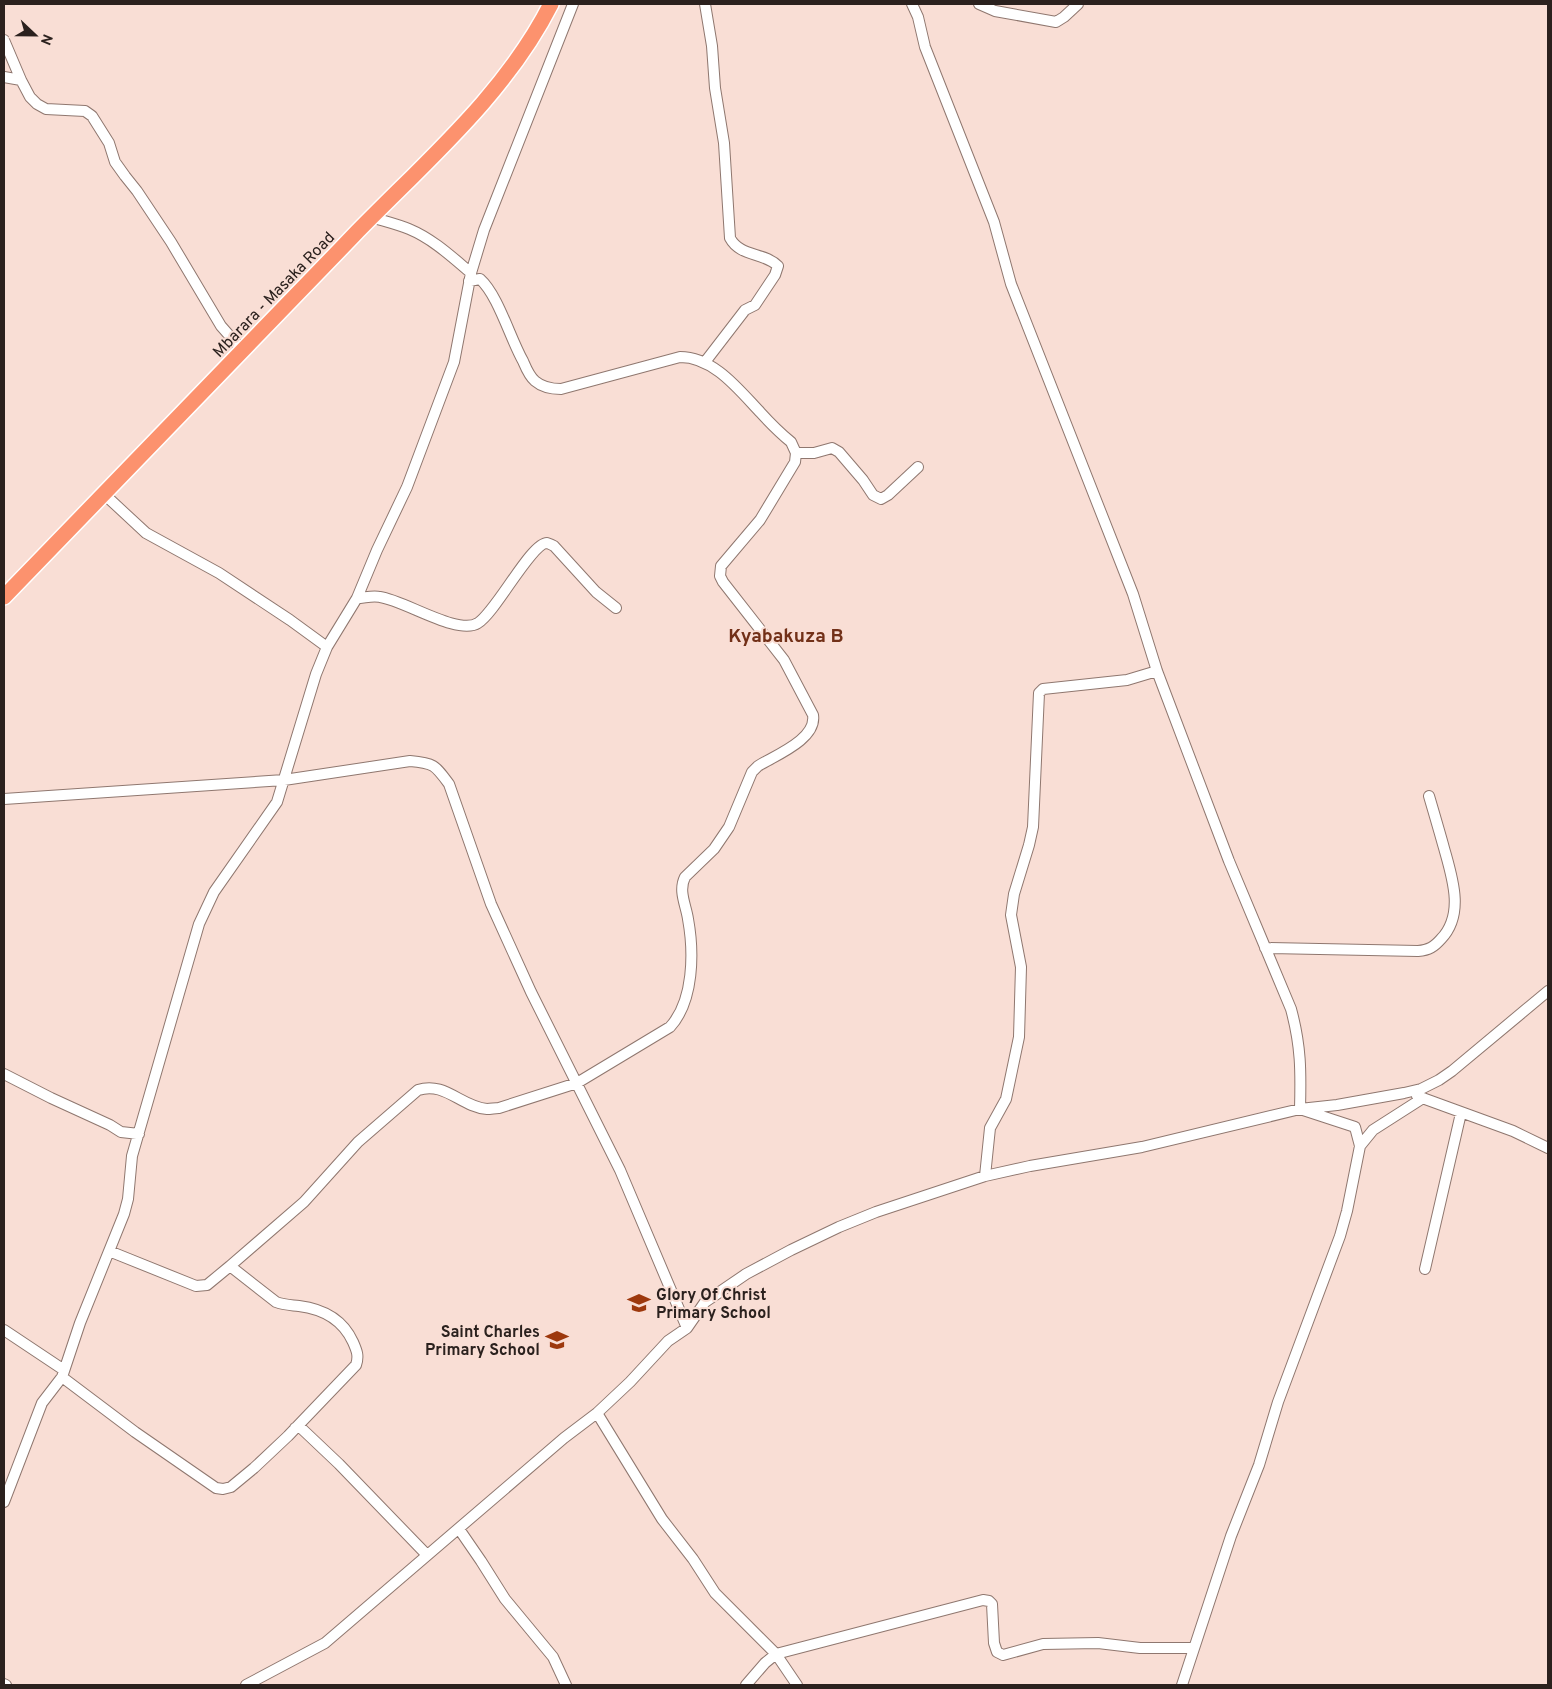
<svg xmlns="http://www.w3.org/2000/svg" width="1552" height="1689" font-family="Overpass,sans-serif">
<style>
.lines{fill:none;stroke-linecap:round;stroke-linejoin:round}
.minor-casing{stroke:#8f776f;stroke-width:12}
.highway-casing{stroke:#fff;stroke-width:18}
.minor{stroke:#fff;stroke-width:10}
.highway{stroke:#fc926e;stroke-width:15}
.labels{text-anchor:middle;stroke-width:4;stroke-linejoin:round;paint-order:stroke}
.street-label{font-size:16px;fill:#2b211e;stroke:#f9ded5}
.poi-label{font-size:16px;font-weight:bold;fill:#2b211e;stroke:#f9ded5;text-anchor:start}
.quarter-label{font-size:19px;font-weight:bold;fill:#723018;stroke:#f9ded5}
</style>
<rect width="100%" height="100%" fill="#f9ded5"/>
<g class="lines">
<defs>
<path id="minor" d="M912,4L918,17L925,47L994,222L1011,284L1133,594L1157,671L1229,861L1291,1009C1301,1046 1301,1071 1300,1109L1355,1127L1360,1146
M979,4L995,11L1056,22L1064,17L1078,4
M4,40L21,80
M4,77L21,80L30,97L37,104L46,109L85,111L92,116L109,143L115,162L125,176L137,191L171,242L221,326L243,351
M371,217C384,221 397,224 409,229C433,239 452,257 471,273
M705,362L745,310L755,305L775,275L778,266C764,252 740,257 730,238L724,143L715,88L712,46L705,4
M796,453H814L832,448L839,452L863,480L873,495L881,499L888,495L918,467
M104,494L146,533L219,573L290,620L327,647
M357,598C364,598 373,595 380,597C404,600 458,636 478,623C496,612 531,543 547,543C548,543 552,545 554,546L596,592L616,608
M4,799L284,780L410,761C434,763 435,765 449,784L491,904L531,992L620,1170L687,1328
M1265,948L1418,951C1429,950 1434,947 1441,939C1465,914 1452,877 1444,848C1439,830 1434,813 1429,796
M4,1074L51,1098L110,1125L121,1132L139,1134
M1417,1096L1513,1131L1548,1148
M985,1176L990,1128L1006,1099L1019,1037L1021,967L1011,915L1014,894L1029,845L1033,827L1039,693L1043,689L1127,680L1157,671
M230,1266L304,1202L358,1142L418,1090C445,1081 461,1107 487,1109C491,1109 495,1108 499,1108L577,1083L670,1027C694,1001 694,952 688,919C686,905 678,891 685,877L714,849L729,827L752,772L758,766C776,755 817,739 813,715L784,660L723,582L720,576L721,566L760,520L795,462L796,453L791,442C780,433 770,423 760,412C739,390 714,357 680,357L561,389C552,389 542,387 535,381C529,376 526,368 523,361C510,338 498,295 480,279L469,281
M1425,1269L1461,1113
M4,1330L64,1370
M62,1377L135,1432L216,1488L223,1489L231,1487L254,1468L288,1436L356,1365C359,1356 357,1351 353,1342C343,1320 323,1309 299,1306C291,1305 284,1305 276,1302L230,1266L207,1285L196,1286L109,1251
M597,1413L662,1519L693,1559L715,1593L776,1654L797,1685
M295,1428H301L339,1464L427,1555
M4,1502L42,1403L62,1377L80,1323L124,1214L128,1199L132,1156L199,924L214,892L277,802L316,674L327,647L357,598L377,550L407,487L454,362L471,273L484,230L573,4
M459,1529L481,1561L505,1599L553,1657L566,1685
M4,1684L6,1685
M246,1685L325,1643L564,1438L597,1413L630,1382L668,1341L687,1328L705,1302L746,1274L791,1250L839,1227L876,1212L985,1176L1030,1166L1142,1147L1300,1109L1337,1105L1404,1093L1421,1089L1439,1080L1452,1071L1548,991
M746,1685L765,1663L776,1654L983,1600L989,1601L992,1604L994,1643L997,1652L1003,1655L1043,1644L1098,1643L1140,1648H1194
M1182,1685L1231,1536L1259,1465L1278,1402L1340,1236L1347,1211L1360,1146L1373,1130L1423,1098"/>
<path id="highway" d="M4,597C121,476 238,356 354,235C424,163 505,95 551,4"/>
</defs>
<use href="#minor" class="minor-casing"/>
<use href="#highway" class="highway-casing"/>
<use href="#minor" class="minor"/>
<use href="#highway" class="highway"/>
</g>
<defs>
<symbol id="school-bare" viewBox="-9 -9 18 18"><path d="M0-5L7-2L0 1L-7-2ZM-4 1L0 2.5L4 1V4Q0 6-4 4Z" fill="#9d380d" stroke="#f9ded5" stroke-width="2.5" paint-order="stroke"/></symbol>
</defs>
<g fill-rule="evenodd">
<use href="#school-bare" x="623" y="1287" width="32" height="32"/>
<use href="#school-bare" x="541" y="1324" width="32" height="32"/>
</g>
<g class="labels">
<g class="street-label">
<text transform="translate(273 294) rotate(-46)" y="6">Mbarara - Masaka Road</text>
</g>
<g class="poi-label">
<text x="656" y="1300">Glory Of Christ<tspan x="656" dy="18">Primary School</tspan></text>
<text x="540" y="1337" text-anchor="end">Saint Charles<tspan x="540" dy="18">Primary School</tspan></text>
</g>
<g class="quarter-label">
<text x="786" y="642">Kyabakuza B</text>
</g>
</g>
<rect width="1552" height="1689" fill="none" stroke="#2b211e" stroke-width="10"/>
<g transform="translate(35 35) rotate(112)" stroke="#f9ded5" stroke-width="4" paint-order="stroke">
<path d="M0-4L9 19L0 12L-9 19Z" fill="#2b211e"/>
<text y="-8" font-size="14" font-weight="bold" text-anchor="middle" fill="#2b211e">N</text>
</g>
</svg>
